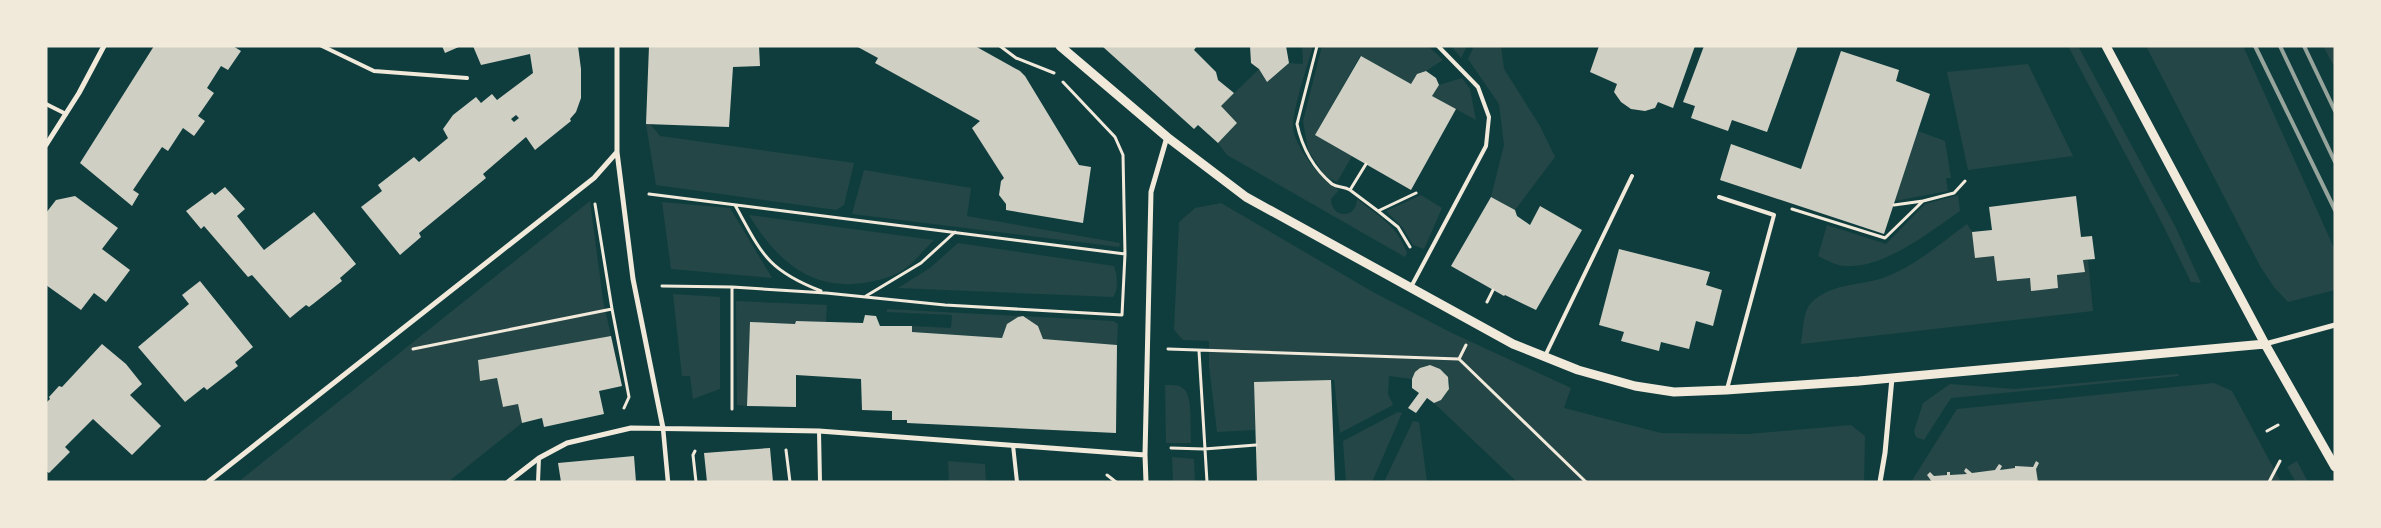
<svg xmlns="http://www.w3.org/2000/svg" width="2381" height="528" font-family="Helvetica,sans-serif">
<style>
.green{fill:#244646}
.building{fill:#cfcfc3;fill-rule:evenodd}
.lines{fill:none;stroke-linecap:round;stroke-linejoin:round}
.path{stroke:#f1e9da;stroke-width:3}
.service{stroke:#f1e9da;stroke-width:4}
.pedestrian{stroke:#f1e9da;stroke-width:4.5}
.minor{stroke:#f1e9da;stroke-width:5}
.tertiary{stroke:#f1e9da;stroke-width:9}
.rail{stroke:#97a49c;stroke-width:4}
</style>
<rect width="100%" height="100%" fill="#0f3d3e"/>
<path class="green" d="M1302,46H1313C1307,67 1294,105 1293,125C1292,145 1322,181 1339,190L1331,199C1331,219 1357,219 1357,199C1379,217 1396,224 1407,253L1405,257L1227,155L1218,143L1237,123L1221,106L1259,69L1267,82L1289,63L1303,64Z
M1322,46H1428L1443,60L1426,71L1417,74L1411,84L1360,56L1315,135L1352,156L1337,182L1325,176L1308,150L1303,121Z
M1451,46H1467L1461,58Z
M1474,46H1501L1504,69L1540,126L1555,157L1515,210L1491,197L1504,145L1499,104L1468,59Z
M2068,46H2078L2175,226L2201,283L2191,282L2163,225Z
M2146,46H2243L2335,250V290L2288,302L2274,287L2260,266Z
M2323,46H2335V68Z
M2028,64L2073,156L1968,170L1947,72Z
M1462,78L1470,89L1476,120L1432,96L1439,85Z
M646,124H650L660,136L854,163L844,205L836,210L656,185Z
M1918,131L1945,141L1951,178H1946L1948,191L1895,201Z
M864,170L971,188L967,216L1120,243L1119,247L852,214Z
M1421,195L1442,208L1424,249L1413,245L1403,228L1386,211Z
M1958,195L1960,211C1931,231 1885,268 1847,266C1837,266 1828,261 1818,256L1827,225L1886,244L1925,204Z
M590,201L603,300L611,336L478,361L480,381L497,378L503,407L518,404L522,423L448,482H238Z
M662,202L730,208L772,278L671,269Z
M1221,203L1373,292L1452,333L1571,388L1564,408L1661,433L1748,434L1851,425L1865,436L1864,482H1517L1434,403C1443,399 1449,393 1450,383L1445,373L1430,365C1421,367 1416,370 1412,379L1389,376L1388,394L1393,405L1340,433L1334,380L1254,382L1255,430L1217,432L1209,366V341L1183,340L1174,330L1179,222L1195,208Z
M749,215L934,240C925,248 917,260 907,267C898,275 881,280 869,282C812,293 776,260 749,215Z
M1967,224C1982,249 2006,263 2030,278L2031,291L2058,288L2057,275L2085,272L2083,260H2088L2093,311L1801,344C1803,332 1803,311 1811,303C1831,283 1858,286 1883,278C1914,267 1941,243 1967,224Z
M958,243L1114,266C1117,274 1119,289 1113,297L898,288L930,268Z
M673,294L720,297V389L693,399L690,376H682Z
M736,301L827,305L826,322L796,321L795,324L750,322L747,406L737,405Z
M887,309L1113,321L1118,324L1117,345L1043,339L1038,326L1023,316C1011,318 1004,326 1002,338L912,332V326L951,328L952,315L887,312Z
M2178,374L2179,376L1951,398L1924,440L1916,437L1914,431L1923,403L1950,384L2015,389Z
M2214,383L2232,391L2281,482H1911L1957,409Z
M1165,385C1172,385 1179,384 1184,389C1193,397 1190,430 1191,443H1166Z
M1398,412L1402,413L1372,482H1346L1343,441Z
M1413,421L1419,422L1427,482H1384Z
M1172,457L1194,459L1195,482H1173Z
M948,461L985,464L986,482H949Z
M2297,461L2308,482H2296L2287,467Z"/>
<path class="building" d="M154,46H233L241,51L228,70L221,66L207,88L214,93L198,116L205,121L194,136L183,128L168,151L162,147L133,190L139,194L132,206L80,163Z
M442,46H461L445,53Z
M473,46H578L581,69V98L576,112L570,119L571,121L535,150L526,137L483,174L486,178L419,233L421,237L400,255L361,207L382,191L378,185L414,157L419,162L448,138L443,129L453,115L476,97L481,103L492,94L497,100L533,73L530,54L481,65ZM516,115L519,118L514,122L511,119Z
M649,46H759L760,66L733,67L729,127L646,124Z
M856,46H975L1020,71L1025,76L1079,165L1091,167L1083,223L1006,210V204L999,195L1001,181L1004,178L972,128L980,121L875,63L878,58Z
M1102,46H1197L1194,50L1216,72L1218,80L1234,93L1221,106L1237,123L1218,143L1198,125L1194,129Z
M1250,46H1286L1289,63L1267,82L1259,69L1251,63Z
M1599,46H1695L1673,108L1658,102L1655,108L1645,111L1631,109L1621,102L1614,92L1617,84L1590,72Z
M1704,46H1798L1767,132L1732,120L1728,131L1691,118L1695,106L1683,102Z
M1841,51L1899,70L1896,81L1930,94L1884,234L1720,180L1731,144L1801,169Z
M1361,56L1411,84L1417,74L1426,71L1436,78L1439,85L1432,96L1456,109L1411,190L1315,135Z
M225,187L245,209L237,216L264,250L314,212L356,264L340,278L342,281L313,304L309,307L306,305L290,318L252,275L248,277L204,226L201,229L186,211L212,192L215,195Z
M75,196L118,228L102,249L130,270L106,302L94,293L81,310L46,285V213L56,200Z
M2076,196L2081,237L2092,236L2095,259L2083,260L2085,272L2057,275L2058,288L2031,291L2030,278L1997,281L1994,256L1975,258L1972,232L1992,230L1989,207Z
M1491,197L1515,210L1517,216L1530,225L1540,206L1582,230L1536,310L1505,295L1504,296L1451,266Z
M1619,249L1710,272L1706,285L1722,290L1713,326L1696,321L1689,349L1661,342L1659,351L1621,341L1624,332L1599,325Z
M200,281L253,347L235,362L238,366L207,390L204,387L185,402L138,347L189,304L182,295Z
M865,315L876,316L880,326H912V332L1002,338L1007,324L1018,317L1023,316L1038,326L1043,339L1117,345L1116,433L907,423V420H892V411L862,410L861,379L796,375V407L747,406L750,322L795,324L796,321L863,323Z
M611,336L622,386L599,391L604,414L544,427L542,418L522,423L518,404L503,407L497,378L480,381L478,360Z
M102,344L126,364L142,384L130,395L161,426L132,455L93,419L65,447L70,452L49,473L46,471V403L50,399L49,397L59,386L62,387Z
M1430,365L1440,369L1448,377L1449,389L1441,400L1434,403L1427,398L1416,413L1408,408L1419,393L1412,388V379L1415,372L1420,368Z
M1331,380L1335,482H1257L1254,382Z
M770,448L773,482H707L704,453Z
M634,456L636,482H561L558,463Z
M2036,461L2039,463L2036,469L2038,482H1932L1927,475L1930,472L1934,476L1947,475V472H1950V475L1967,474L1964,471L1966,468L1972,473L1995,470L1999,464L2002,466L2000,470L2015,468V466L2033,467Z"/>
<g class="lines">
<path class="path" d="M1000,46L1016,58L1054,73
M1317,46L1297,124C1302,147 1313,168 1332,184C1338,188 1344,186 1350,190
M1366,164L1350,190L1378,211L1416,193
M649,194L1125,254
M735,205C762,254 767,270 821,291
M1894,205L1923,201
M1792,209L1885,238L1923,201L1954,193L1965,181
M1378,211L1398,227L1410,247
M662,286L732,287L826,293L945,305L1122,315L1125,254L1123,155L1115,137L1063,82
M732,287V409
M866,296L921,263L955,232
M1487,302L1493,290
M612,309L629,397L624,408
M413,349L612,309L595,204
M1168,349L1459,359L1586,482
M1199,351L1207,482
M1459,359L1466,345
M2267,431L2278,425
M1171,448L1204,449L1256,445
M786,450L790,482
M695,451L693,455L696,482
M1107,475L1116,482
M2269,482L2280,461"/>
<path class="service" d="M322,46L374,71L467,78
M46,104L66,114
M1719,197L1774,215L1727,389
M1411,287L1486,146L1489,117L1478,87L1438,46
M1545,356L1632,176
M819,431L820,482
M1013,445L1017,482
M538,482L539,458"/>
<path class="pedestrian" d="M663,428L668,482"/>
<path class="minor" d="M617,46V152L633,279L663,428
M46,145L79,93L104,46
M2265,344L2335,325
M208,482L594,178L617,152
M508,482L539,458L567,443L631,428L819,431L1145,455
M1146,482L1145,455L1151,192L1167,137
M1880,482L1885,453L1892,378"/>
<path class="tertiary" d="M1060,46L1167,137L1246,197L1513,344L1578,370L1635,386L1674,392L1726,390L1859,381L2265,344
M2106,46L2265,344L2335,467"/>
<path class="rail" d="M2255,46L2335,210
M2280,46L2335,162
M2304,46L2335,111"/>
</g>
<rect width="2381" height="528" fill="none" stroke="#f1e9da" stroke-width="95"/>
</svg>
